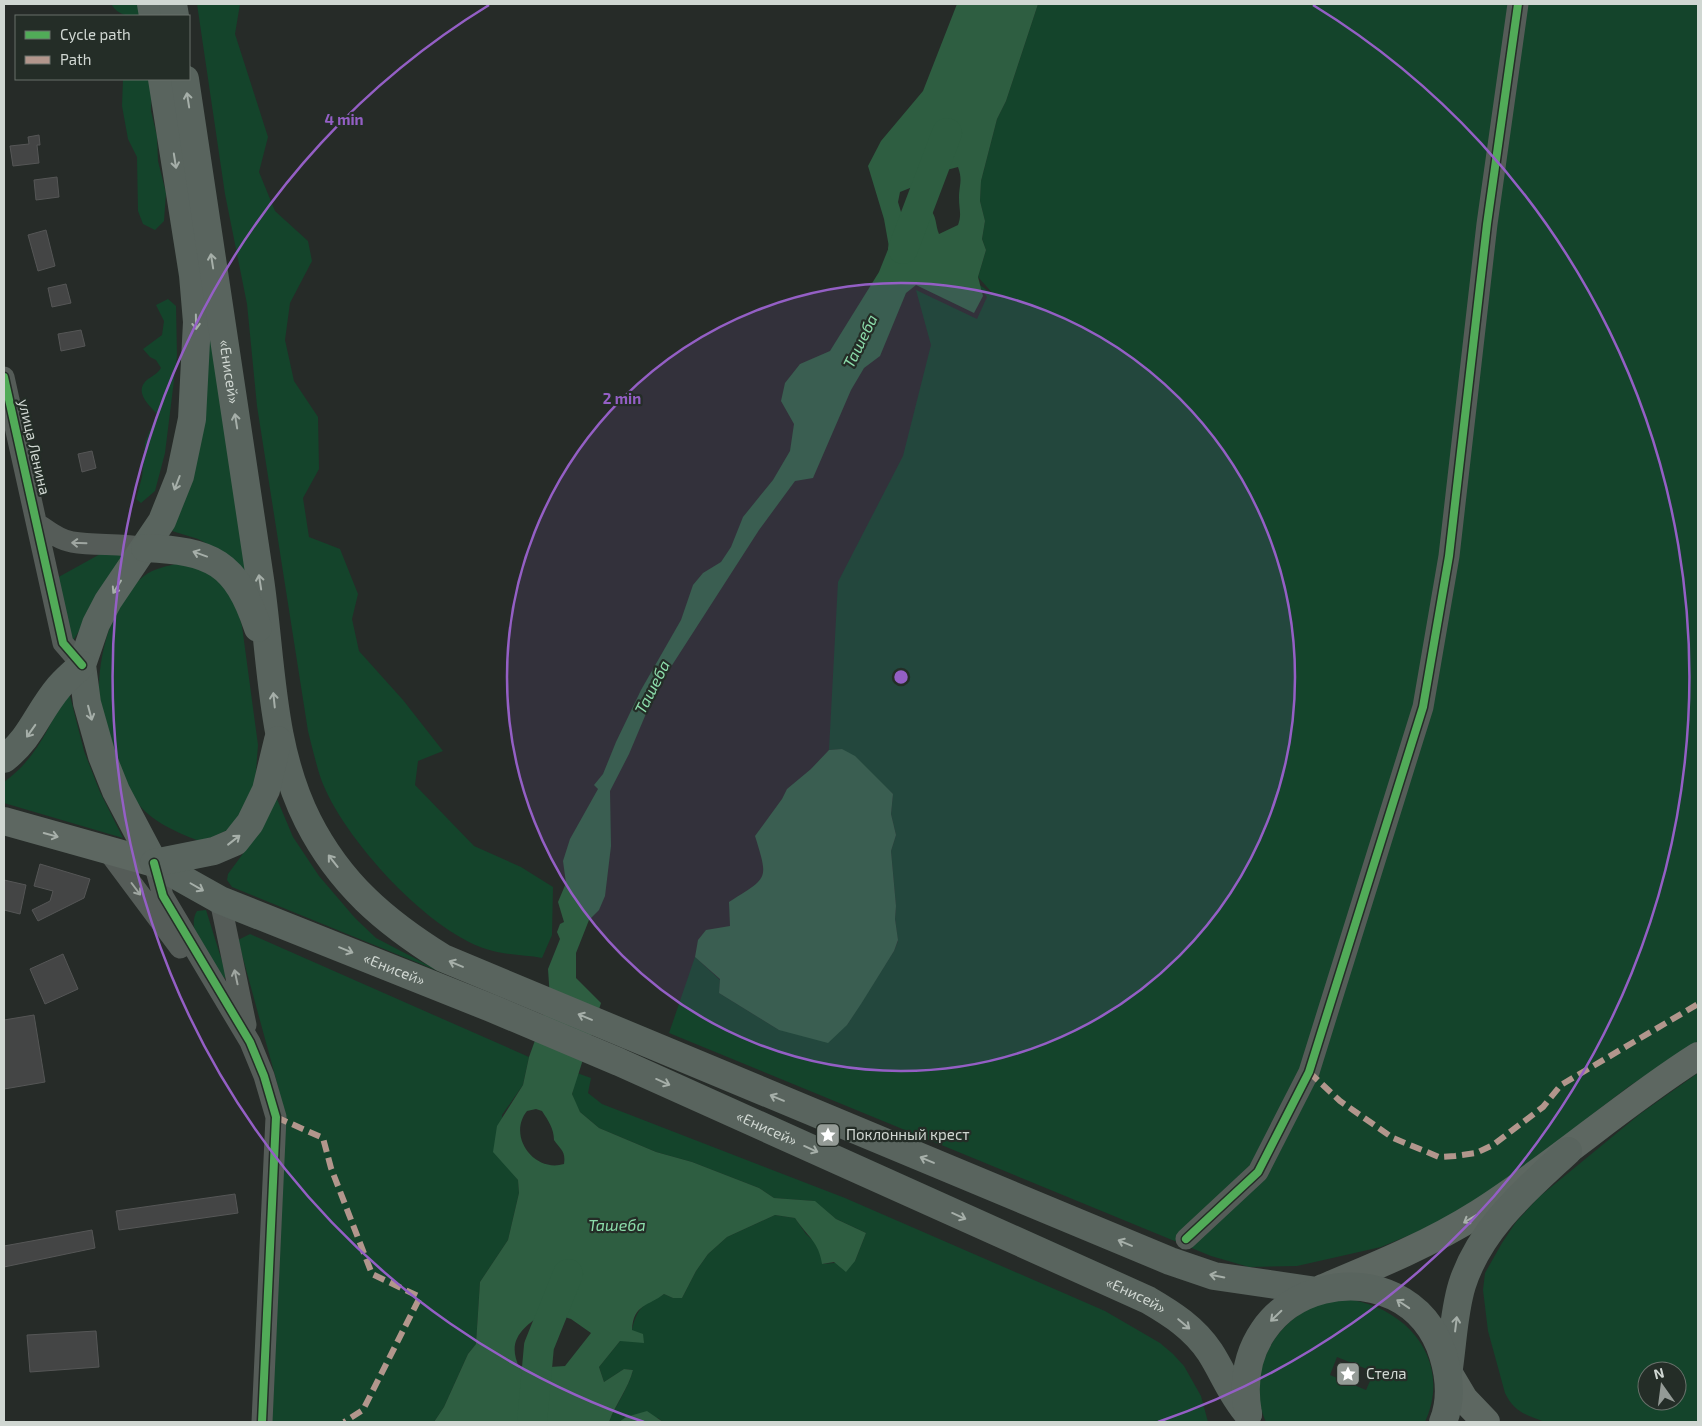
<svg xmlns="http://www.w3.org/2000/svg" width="1702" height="1426" font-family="'Exo 2',sans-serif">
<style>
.green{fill:#14442b;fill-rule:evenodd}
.water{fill:#2e5e41;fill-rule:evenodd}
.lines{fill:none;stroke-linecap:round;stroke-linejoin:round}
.river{stroke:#2e5e41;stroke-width:30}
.building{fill:#444545;stroke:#555656}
.minor{stroke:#555c58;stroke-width:21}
.major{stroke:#5d6761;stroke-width:28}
.highway{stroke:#59645e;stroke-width:28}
.quiet{stroke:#b2968c;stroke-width:6;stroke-dasharray:12 6;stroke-linecap:butt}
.cycleway-casing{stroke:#242d27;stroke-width:11}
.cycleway{stroke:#51ab58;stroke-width:8}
.oneway{stroke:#a6afa9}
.oneway2{stroke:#9fa6a1}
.oneway3{stroke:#a8b0aa}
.ring{fill:none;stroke:#945fc5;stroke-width:2.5}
.labels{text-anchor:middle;stroke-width:4.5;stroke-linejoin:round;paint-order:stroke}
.street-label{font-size:15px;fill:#d0d7d2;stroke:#242d27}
.poi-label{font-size:15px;fill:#d0d7d2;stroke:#242d27;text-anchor:start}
.water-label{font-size:16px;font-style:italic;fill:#8cddab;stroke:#242d27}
.centre{fill:#945fc5;stroke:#242d27;stroke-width:2.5}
.ring-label{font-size:15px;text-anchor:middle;font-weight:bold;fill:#945fc5;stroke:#242d27;stroke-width:4.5;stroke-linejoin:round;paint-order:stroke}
</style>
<rect width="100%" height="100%" fill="#262b28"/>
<path class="green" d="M111,4H139L141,16C127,16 119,16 111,4Z
M197,4H240L235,34L268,137L259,172L275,211L308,241L312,261L290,303L285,340L294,381L318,417L319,469L303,498L309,537L340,549L358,594L352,619L359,651L403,700L443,751L418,761L415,785L474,846L521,867L553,887L552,935L542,958C526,955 508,955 493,951C431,936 342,837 321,779C316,764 312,747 308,731L257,406L247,304L225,194Z
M1038,4H1698V1041L1628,1087L1502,1184L1441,1222L1381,1247L1297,1266L1249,1267L1211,1256L669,1033L695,957L720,980L719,993L779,1030L847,1025L894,951L898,941L895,919L896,906L891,851L896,835L891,814L893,794L842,749L829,750L838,582L903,456L931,345L916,290L977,319L987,297L977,283L995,296L978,277L986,250L982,239L985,221L980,201L981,181L997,119L1006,101Z
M123,79H152L151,111L157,136L158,161L166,193L164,221L155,230L143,224L138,211L137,157L128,139L122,106Z
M203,255L253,593L221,551L198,539L172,531L184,503L193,469Z
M168,299L176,306L177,356L165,453L155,491L141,503L136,499L142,477L145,442L157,414C148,404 133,391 148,379C154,375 157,374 161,368L156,360L150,357L143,349L162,335L164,321L156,305Z
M126,552L70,646L55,579L102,553Z
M180,563L211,570L234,598L242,626L258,745L255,785L234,827L202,842C178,833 151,822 136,801C118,776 99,715 99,685C100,649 114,598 144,576C154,568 168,566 180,563Z
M68,688L84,751L100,792L123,838L4,803V782C39,756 49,726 68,688Z
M274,792L293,837L319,876L355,918L376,938L443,973L232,887L227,880L228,874L250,844Z
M206,910L227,977L224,978C213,962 184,932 197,911Z
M250,934L529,1057L523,1085L502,1115L510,1170L518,1180L519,1193L508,1240L480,1282L476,1344L468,1354L444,1407L434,1422H265L279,1090L238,940Z
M577,1073L591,1078L588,1093L602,1104L845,1198L1105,1311L1160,1343L1173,1354L1184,1366L1201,1396L1208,1422H663L658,1418L626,1417L619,1422H609C616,1404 628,1389 633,1370L624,1369L604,1382L599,1367L620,1341H629C634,1326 633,1313 647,1303C652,1299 659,1298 664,1294L673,1298H682L696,1271L708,1254L727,1237L775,1215L795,1218L806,1234L819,1246L823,1264L855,1261L866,1233L836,1219L814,1201L774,1198L759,1188L692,1162L656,1152L599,1128L580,1112L575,1103L572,1094Z
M1698,1073V1422H1545C1526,1415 1514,1412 1505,1393L1488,1331L1483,1290L1485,1273L1502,1243L1516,1222L1539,1197L1640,1114ZM1647,1371H1677V1401H1647Z
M1352,1300C1410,1310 1452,1363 1425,1422H1266C1244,1375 1275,1316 1325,1303C1333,1300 1343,1301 1352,1300ZM1337,1357L1374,1372L1366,1390L1330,1375Z"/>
<path class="water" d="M957,4H1038L1006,101L997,119L981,181L980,201L985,221L982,239L986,250L978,277L983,296L974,313L916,285L906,293L880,356L864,368L851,390L813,478L795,481L759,530L667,673L653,697L629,754L610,791L611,846L605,896L599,910L589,920L576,953V978L601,1003L572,1094L580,1112L599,1128L656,1152L692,1162L759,1188L774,1198L815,1201L836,1219L866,1233L855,1261L846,1272L834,1262L822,1264C819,1242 807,1236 795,1218L775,1215L727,1237L708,1254L696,1271L682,1298H673L664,1294C649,1306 633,1304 632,1330L643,1334L644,1343L620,1341L599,1367L604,1382L624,1369L633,1370C628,1389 616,1403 609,1422H434L444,1407L468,1354L476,1344L480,1282L508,1240L519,1193L518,1180L493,1152L497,1126L523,1085L529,1057L550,999L548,969L560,939L557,932L560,924L564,922L558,902L566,883L563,861L570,839L598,789L594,785L603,774L616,742L641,690L681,620L693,585L703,573L721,562L731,547L743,517L773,480L790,451L794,424L781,401L785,383L800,364L830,351L879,272L889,247L884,219L868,166L881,141L923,91ZM958,167C963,181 959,185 959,198C959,209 962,215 958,225L939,234C935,224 937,217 930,209L911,214L901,212L898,202L900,192L910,188L920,190L929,172H939ZM536,1109L542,1111C548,1120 554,1129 554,1140C560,1149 566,1151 564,1164C534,1173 507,1136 527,1111ZM546,1311L571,1319L591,1333L565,1366L520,1369C505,1339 524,1327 546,1311Z
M842,749L855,756L893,794L891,814L896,835L891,851L896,906L895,919L898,940L894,951L861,1004L847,1025L828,1043L779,1030L719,993L720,979L695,957L698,940L706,930L730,926L729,902C768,877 769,881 755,836L782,799L787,789L811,769L829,750Z
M647,1411L663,1422H619L626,1417Z"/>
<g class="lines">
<path class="river" d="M903,249L947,133
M532,1422L539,1346L568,1274"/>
</g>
<path class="building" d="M39,135L40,145H37L39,163L13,166L10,146L29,144L28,137Z
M57,177L59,197L36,200L34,180Z
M46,230L55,266L38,271L28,235Z
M66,284L71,303L52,307L48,288Z
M81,330L85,346L61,351L58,334Z
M92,451L96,468L82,472L78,454Z
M40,864L90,879L84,898L38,921L32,910L50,901L53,891L34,886Z
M4,880L26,885L20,914L4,910Z
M63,954L78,989L45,1004L30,969Z
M34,1015L45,1082L4,1089V1020Z
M235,1194L238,1213L119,1230L116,1211Z
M92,1230L95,1248L4,1267V1246Z
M96,1331L99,1367L30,1372L27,1335Z"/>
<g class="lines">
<path class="minor" d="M4,377L63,643L82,665
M38,524C48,531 59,540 72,542C96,546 121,543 145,548
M107,850L180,948
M154,863L163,896L250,1042L264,1076L276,1117L262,1422
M220,900L246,1025
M1186,1239L1258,1172L1309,1072L1423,707L1449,556L1487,224L1518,4"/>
<path class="major" d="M4,821L154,863
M1323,1288C1376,1266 1430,1244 1479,1213C1555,1165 1622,1104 1698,1056
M1448,1372L1464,1399L1486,1422"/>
<g class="highway">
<path d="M151,4L153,16"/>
<path d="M173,4L175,16"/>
<path id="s1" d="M162,79L193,275L197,322L192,419L180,476L162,521L108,601L96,624L82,665L87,703L102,756L116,791L154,863L220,900L491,1008L619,1062L1148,1300C1172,1314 1194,1328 1210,1352C1223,1372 1231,1395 1248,1414"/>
<path id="s2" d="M185,79C210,246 235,412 260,579C272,661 270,746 308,821C340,884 385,922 443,958L1170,1261L1214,1276L1317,1291"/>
<path d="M145,548C212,551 236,562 258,628"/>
<path d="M4,759C32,737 37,713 59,687C66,679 74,672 82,665"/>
<path d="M154,863L214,851L235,842L250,823L266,790L278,740"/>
<path d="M1449,1368C1453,1340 1454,1311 1462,1285C1480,1228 1526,1190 1568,1151"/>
<path d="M1248,1414C1224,1277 1407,1240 1443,1355C1450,1378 1452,1400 1443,1422"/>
</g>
<path class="quiet" d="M1309,1072L1340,1101L1393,1138L1439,1157L1455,1156L1476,1153L1493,1145L1543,1107L1561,1085L1698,1004
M276,1117L323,1138L331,1168L372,1274L420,1297L363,1410L344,1422"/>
<defs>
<path id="cycleway" d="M4,377L63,643L82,665
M154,863L163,896L250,1042L264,1076L276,1117L262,1422
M1186,1239L1258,1172L1309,1072L1423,707L1449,556L1487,224L1518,4"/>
</defs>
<use href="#cycleway" class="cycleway-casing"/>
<use href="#cycleway" class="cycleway"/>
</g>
<defs><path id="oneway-shaft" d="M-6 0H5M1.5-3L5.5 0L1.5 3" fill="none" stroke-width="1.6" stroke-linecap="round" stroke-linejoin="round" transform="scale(1.25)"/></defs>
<g class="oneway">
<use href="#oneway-shaft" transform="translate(188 100) rotate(-99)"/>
<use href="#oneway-shaft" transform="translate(175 161) rotate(81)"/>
<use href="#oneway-shaft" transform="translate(212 261) rotate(-99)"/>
<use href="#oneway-shaft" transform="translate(196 322) rotate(89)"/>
<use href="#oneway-shaft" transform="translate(236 421) rotate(-99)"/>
<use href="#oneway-shaft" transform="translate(177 483) rotate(111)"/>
<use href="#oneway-shaft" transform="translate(200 554) rotate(-160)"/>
<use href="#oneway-shaft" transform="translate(260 582) rotate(-99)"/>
<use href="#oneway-shaft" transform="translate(117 587) rotate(122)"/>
<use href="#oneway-shaft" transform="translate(274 700) rotate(-96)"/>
<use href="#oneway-shaft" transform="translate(90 713) rotate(75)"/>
<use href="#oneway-shaft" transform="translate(31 731) rotate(125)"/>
<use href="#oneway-shaft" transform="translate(234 840) rotate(-38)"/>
<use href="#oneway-shaft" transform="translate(333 861) rotate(-128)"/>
<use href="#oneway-shaft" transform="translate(197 887) rotate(30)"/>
<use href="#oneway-shaft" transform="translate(346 950) rotate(22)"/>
<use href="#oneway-shaft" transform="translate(456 964) rotate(-157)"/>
<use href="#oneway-shaft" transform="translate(585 1017) rotate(-157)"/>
<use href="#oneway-shaft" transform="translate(663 1082) rotate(24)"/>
<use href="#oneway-shaft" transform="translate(777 1098) rotate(-157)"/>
<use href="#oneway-shaft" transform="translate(811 1149) rotate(24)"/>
<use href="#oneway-shaft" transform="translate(927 1160) rotate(-157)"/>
<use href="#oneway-shaft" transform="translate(959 1216) rotate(24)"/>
<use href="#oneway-shaft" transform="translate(1125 1243) rotate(-157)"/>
<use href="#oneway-shaft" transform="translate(1217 1276) rotate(-169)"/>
<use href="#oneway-shaft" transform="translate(1403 1304) rotate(-146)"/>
<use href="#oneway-shaft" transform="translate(1276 1316) rotate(136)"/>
<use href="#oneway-shaft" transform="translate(1184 1324) rotate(40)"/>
<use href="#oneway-shaft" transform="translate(1456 1324) rotate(-83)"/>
</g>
<g class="oneway2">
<use href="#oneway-shaft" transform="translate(79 543) rotate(-178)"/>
<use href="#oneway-shaft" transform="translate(136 889) rotate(53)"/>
<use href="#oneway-shaft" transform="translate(236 977) rotate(-102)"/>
</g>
<g class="oneway3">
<use href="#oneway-shaft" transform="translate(51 835) rotate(15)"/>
<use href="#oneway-shaft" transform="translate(1470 1219) rotate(149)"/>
</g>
<circle cx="901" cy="677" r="394" fill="#945fc5" fill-opacity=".12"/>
<g class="ring">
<circle cx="901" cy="677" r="394"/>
<path d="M644 1422A788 788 0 0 1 489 5M1313 5A788 788 0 0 1 1158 1422"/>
</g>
<defs>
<symbol id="sight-square" viewBox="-11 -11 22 22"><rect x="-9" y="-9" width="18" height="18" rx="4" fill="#949b96" stroke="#242d27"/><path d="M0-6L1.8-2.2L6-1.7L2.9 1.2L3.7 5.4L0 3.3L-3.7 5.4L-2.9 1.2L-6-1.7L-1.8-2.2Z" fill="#fff"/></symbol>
</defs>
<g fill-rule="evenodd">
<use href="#sight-square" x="814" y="1121" width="28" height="28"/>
<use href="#sight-square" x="1334" y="1360" width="28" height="28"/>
</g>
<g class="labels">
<g class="street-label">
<text dy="5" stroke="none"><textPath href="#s2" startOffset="296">«Енисей»</textPath></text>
<text transform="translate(34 447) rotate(77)" y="5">улица Ленина</text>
<text dy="5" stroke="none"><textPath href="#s1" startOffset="1091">«Енисей»</textPath></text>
<text dy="5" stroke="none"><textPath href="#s1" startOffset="1496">«Енисей»</textPath></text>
<text dy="5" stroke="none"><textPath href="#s1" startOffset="1901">«Енисей»</textPath></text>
</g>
<g class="poi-label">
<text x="846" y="1140">Поклонный крест</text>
<text x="1366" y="1379">Стела</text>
</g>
<g class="water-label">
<text transform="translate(860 341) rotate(-64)" y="6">Ташеба</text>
<text transform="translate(652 687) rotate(-63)" y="6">Ташеба</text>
<text x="617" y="1231">Ташеба</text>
</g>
</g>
<circle cx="901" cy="677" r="8" class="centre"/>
<g class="ring-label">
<text x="344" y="125">4 min</text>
<text x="622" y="404">2 min</text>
</g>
<rect width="1702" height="1426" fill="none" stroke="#d0d7d2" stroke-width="10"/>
<rect x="15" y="15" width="175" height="65" fill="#242d27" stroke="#69716b"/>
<rect x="25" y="31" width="25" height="8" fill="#51ab58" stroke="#69716b"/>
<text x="60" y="40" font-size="15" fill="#d0d7d2">Cycle path</text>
<rect x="25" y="56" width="25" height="8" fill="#b2968c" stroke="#69716b"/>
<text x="60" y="65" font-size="15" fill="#d0d7d2">Path</text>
<g transform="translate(1662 1386) rotate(346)"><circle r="24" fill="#242d27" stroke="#69716b"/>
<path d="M0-4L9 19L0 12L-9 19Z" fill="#949b96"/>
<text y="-8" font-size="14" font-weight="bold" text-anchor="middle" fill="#d0d7d2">N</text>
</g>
</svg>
